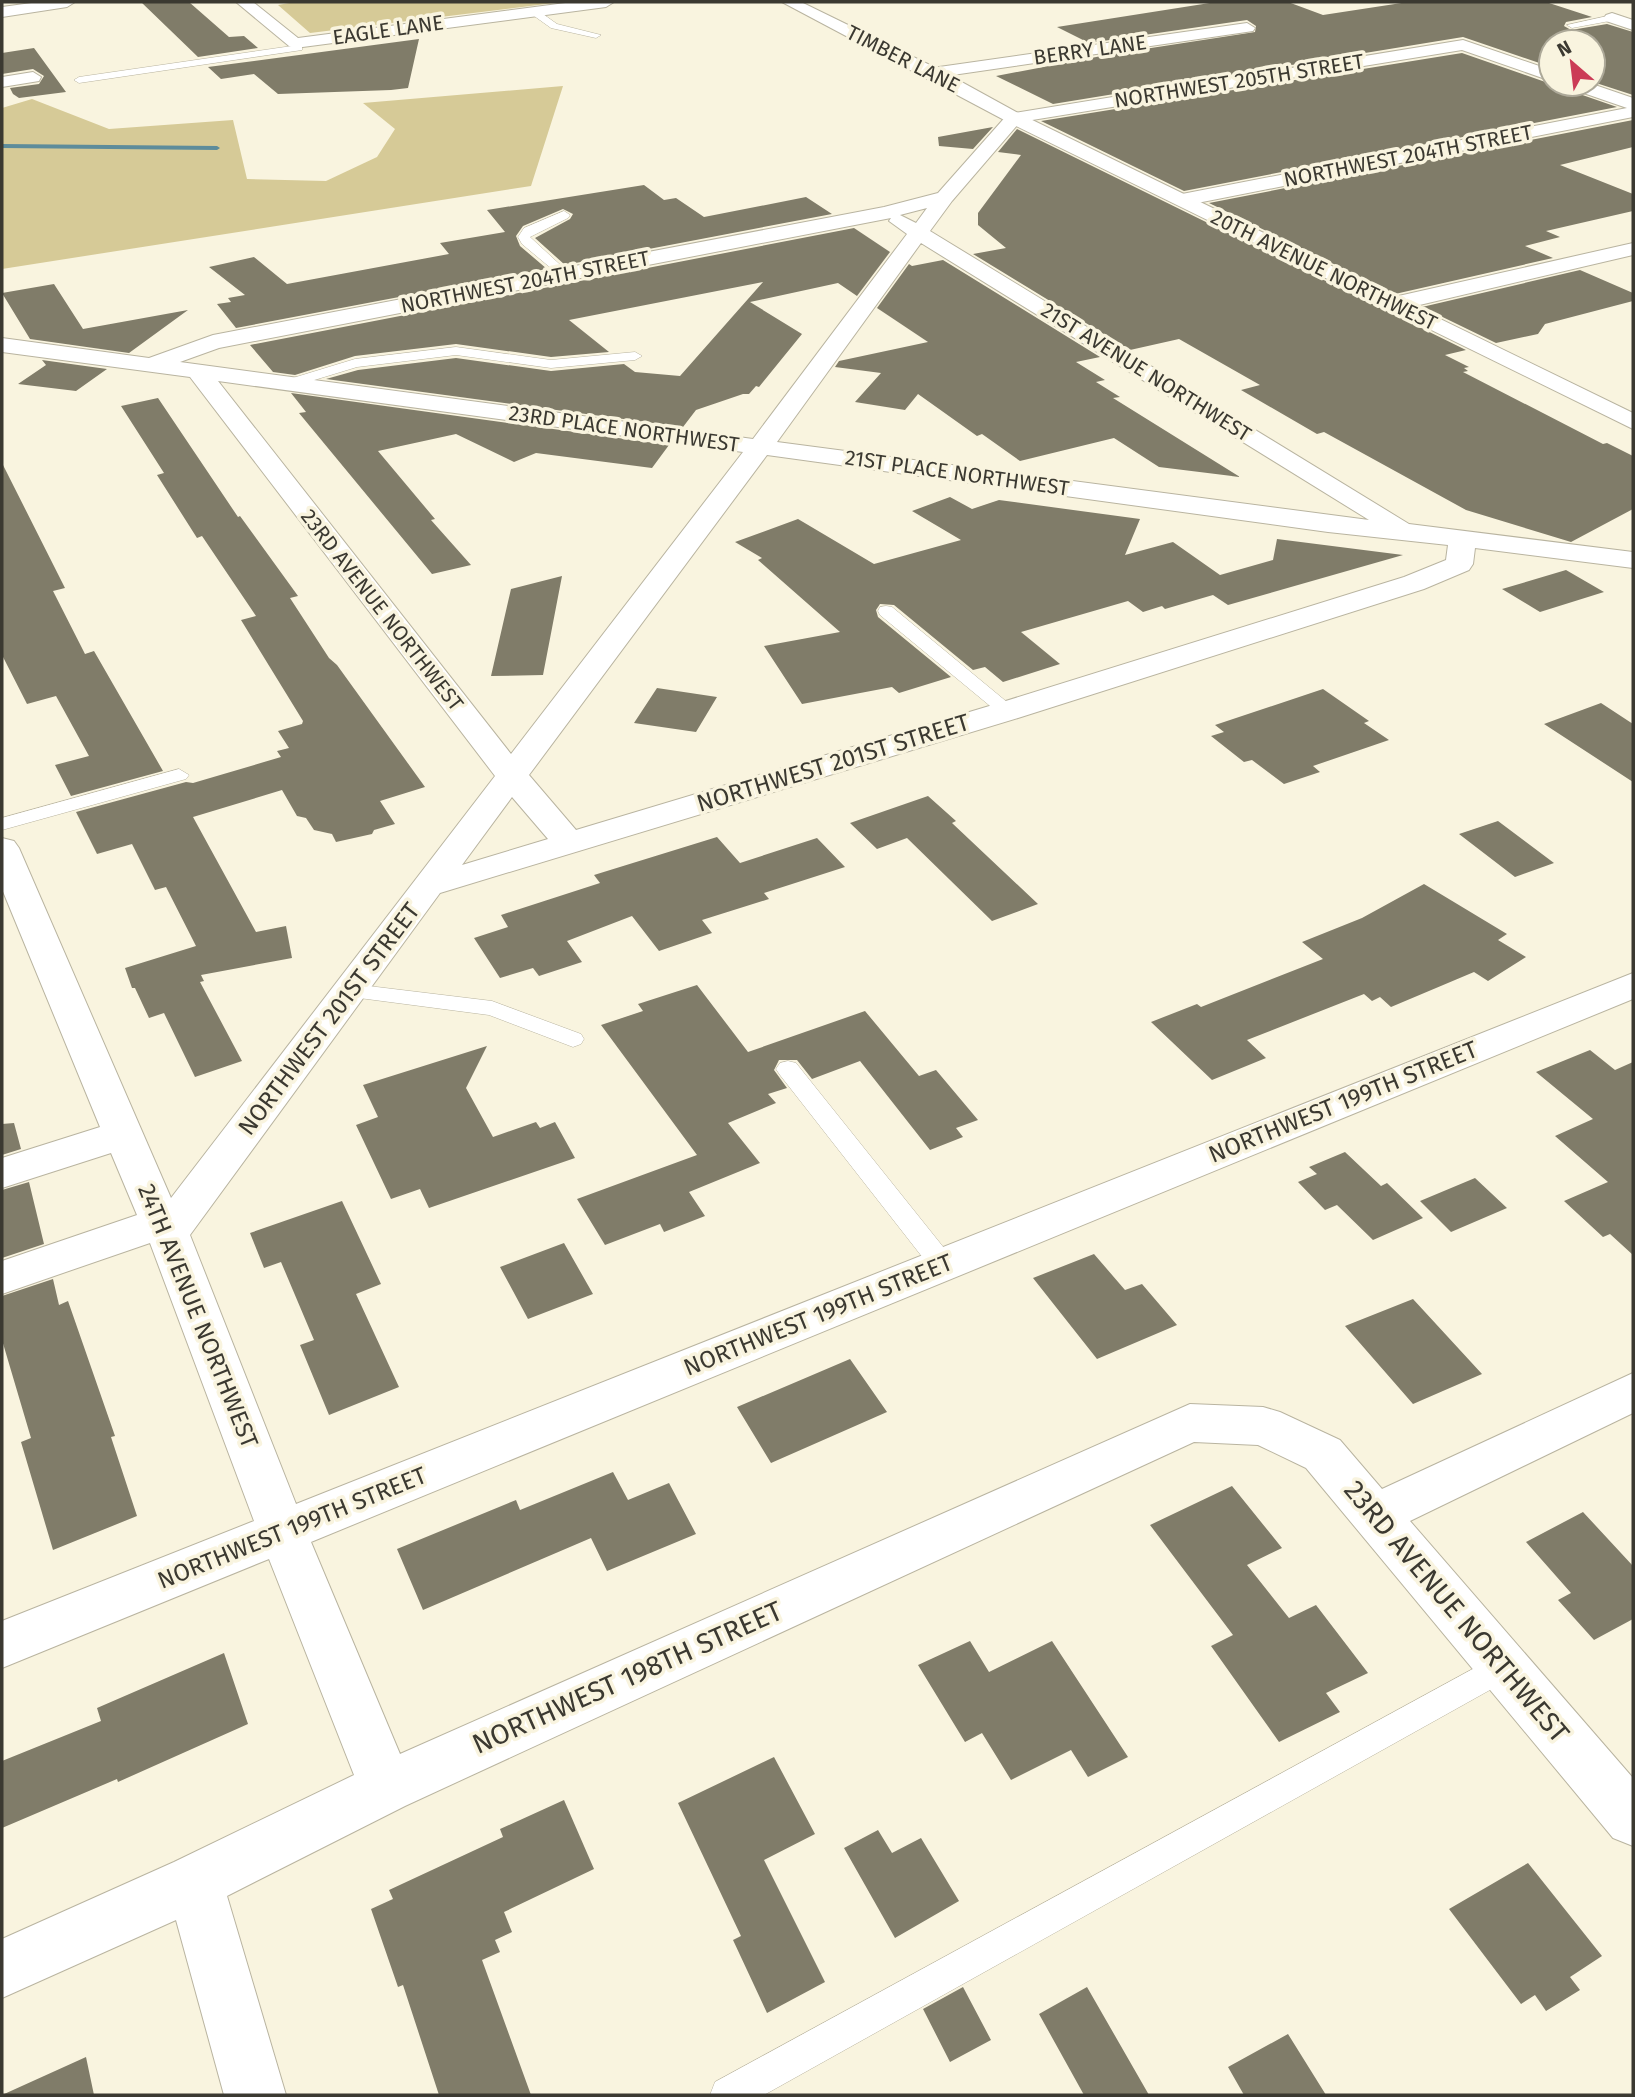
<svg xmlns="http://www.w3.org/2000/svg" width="1635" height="2097" font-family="'Fira Sans',sans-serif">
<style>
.green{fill:#d6ca97}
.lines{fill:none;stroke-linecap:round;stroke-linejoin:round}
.stream{fill:#5d8c9b;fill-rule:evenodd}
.building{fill:#807c69}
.service-casing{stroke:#b9b4a0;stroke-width:1}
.minor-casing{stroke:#b9b4a0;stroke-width:2}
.tertiary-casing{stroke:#b9b4a0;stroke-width:2}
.service{fill:#fff;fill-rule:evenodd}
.minor{fill:#fff;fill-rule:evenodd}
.tertiary{fill:#fff;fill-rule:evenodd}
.labels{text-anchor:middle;stroke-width:7;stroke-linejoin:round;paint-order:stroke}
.far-street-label{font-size:21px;fill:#3b3931;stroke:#f9f4df}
.street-label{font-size:24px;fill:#3b3931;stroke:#f9f4df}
.near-street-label{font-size:28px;fill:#3b3931;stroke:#f9f4df}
</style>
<rect width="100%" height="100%" fill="#f9f4df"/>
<path class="green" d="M295,2H562L310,33L278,5Z
M563,86L531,186L2,269V108L32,99L109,129L233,120L247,179L326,181L377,157L395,129L363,103Z"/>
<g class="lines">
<path class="stream" d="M2,144L217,146L220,148L217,150L2,148Z"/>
</g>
<path class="building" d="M141,2H189L229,37L244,36L258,48L198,57Z
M1216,2H1288L1323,15L1408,2H1546L1592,17L1566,22L1564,26L1571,30L1607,24L1633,32V95L1593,82V42H1551V67L1463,37L1053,104L996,76L1112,54L1255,32L1256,26L1247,20L1089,43L1057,27Z
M419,39L408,88L391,90L278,94L254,74L221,79L208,67Z
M34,48L66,92L19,98L13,94L10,88L39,84L44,76L33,69L2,74V53Z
M1462,53L1551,84H1563L1568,90L1617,107L1184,191L1041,121Z
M1633,120V147L1560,165L1633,194V211L1546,231L1560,237L1525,246L1553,258L1395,294L1209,203Z
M993,127L973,149L939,146L938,137Z
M1017,129L1466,350L1445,355L1469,367L1464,368L1468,371L1463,372L1603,444L1607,443L1633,456V509L1571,542L1466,510L1324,432L1317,434L1241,390L1260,385L1179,339L1130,350L973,254L1006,248L978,225V213L1021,155L998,152Z
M644,185L664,200L676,198L704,217L806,197L832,214L565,265L535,238L570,219L573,214L563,209L523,226L516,236L520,246L547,269L236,328L217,304L231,302L228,298L245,295L209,267L254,257L287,284L449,254L440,243L505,232L487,210Z
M854,228L890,252L857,296L838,283L750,302L802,334L759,387L756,386L749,394H743L696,410L683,427L326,379L358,370L456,358L551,371L624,364L635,372L680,376L763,282L569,320L609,352L551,357L456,344L355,356L295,375L273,372L250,345Z
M943,260L1100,357L1076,362L1105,380L1096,382L1120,397L1113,398L1240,477L1159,467L1114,438L1020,461L982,434L977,436L918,394L905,410L855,402L881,373L835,367L839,361L928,342L877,308L909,264L912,266Z
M1580,270L1633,293V301L1545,324L1538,334L1496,343L1422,307Z
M54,284L83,329L188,310L129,353L30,339L2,293Z
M42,360L107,369L76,391L18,384L46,365Z
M291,393L669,445L652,468L536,453L514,462L456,434L378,451L435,519L431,520L471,565L432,574L299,413L306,412Z
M158,398L238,517L240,516L298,596L290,598L329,658L337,665L425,787L380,801L395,824L374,830L372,834L336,842L332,834L314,830L306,818L297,816L282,790L193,817L256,932L286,926L292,958L201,975L204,981L200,982L242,1061L195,1077L164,1013L149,1018L135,988H132L125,968L196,946L166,887L155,890L132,844L97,854L76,812L186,782L193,783L281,757L277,751L289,748L278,731L302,724L303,721L241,620L256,616L202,536L197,538L157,475L164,473L121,406Z
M2,463L65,588L53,591L85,654L94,651L163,771L71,796L55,765L89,756L56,696L27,704L2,655Z
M950,497L972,509L999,500L1140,519L1125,555L1173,542L1220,575L1273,560L1277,539L1403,555L1228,605L1213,595L1165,609L1162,606L1143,612L1128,601L1021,632L1060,664L1003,682L985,667L973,670L894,605L880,604L876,610L878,617L951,677L899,693L892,687L802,704L764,646L840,632L758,560L762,558L735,542L798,519L874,564L961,540L912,511Z
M1566,570L1604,592L1540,612L1502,589Z
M562,576L543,675L491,676L511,589Z
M657,688L717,697L696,732L634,723Z
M1323,689L1369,721L1364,723L1389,740L1313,766L1320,772L1284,784L1252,760L1244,762L1211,736L1224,732L1215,725Z
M1601,703L1633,724V782L1544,724Z
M928,796L956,821L952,823L1038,904L992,921L907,838L877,849L850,823Z
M1498,821L1554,863L1515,877L1459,834Z
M717,837L740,863L817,838L845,867L764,893L769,899L702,920L712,933L659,951L632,916L567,941L582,962L539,976L533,968L500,978L474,938L508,927L501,915L600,883L594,875Z
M1424,884L1507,934L1498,940L1526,957L1488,981L1474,972L1391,1007L1380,997L1372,1001L1364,994L1247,1040L1266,1058L1212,1080L1151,1022L1197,1004L1201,1007L1323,959L1302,942L1362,918Z
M697,985L748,1052L865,1011L919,1076L936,1070L978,1120L956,1128L963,1137L930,1150L860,1061L812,1079L797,1060H779L774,1070L787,1088L768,1094L776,1103L728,1123L760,1163L689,1192L705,1216L664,1232L660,1224L605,1245L577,1199L697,1155L601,1025L643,1011L638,1004Z
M487,1046L466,1088L493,1137L536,1122L540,1128L555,1122L575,1158L429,1208L420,1189L391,1199L356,1125L378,1117L363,1085Z
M1590,1050L1615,1070L1633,1062V1255L1610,1234L1603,1237L1564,1201L1608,1182L1555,1136L1593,1119L1536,1072Z
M14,1123L21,1149L2,1155V1124Z
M1345,1152L1381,1186L1387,1183L1423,1218L1373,1240L1337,1205L1325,1210L1298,1182L1317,1174L1309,1167Z
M1475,1178L1507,1208L1451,1232L1420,1201Z
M29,1182L44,1244L2,1258V1190Z
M342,1201L381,1284L356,1294L399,1387L329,1415L300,1345L314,1340L281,1262L264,1268L250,1233Z
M564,1243L593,1294L528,1319L500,1267Z
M1094,1254L1125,1290L1142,1284L1177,1325L1097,1359L1033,1278Z
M53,1279L59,1305L68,1301L115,1436L111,1437L137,1516L53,1550L21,1442L31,1438L2,1340V1296Z
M1413,1299L1482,1374L1413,1404L1345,1326Z
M850,1359L887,1412L771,1463L737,1407Z
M613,1472L628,1500L669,1483L696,1534L607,1571L591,1538L423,1610L397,1549L516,1500L520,1510Z
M1232,1486L1282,1548L1247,1565L1289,1618L1316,1605L1368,1673L1326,1693L1340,1712L1279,1742L1211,1646L1233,1635L1150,1525Z
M1583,1512L1633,1566V1619L1594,1640L1558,1600L1571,1593L1526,1542Z
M970,1641L989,1672L1052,1641L1128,1757L1088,1777L1071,1750L1011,1780L982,1733L965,1742L918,1665Z
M224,1653L248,1724L118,1782L117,1779L2,1828V1761L101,1721L97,1708Z
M774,1757L815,1834L764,1860L825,1982L767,2013L733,1940L741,1936L678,1803Z
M564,1800L594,1869L504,1912L512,1932L495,1940L500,1952L482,1960L531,2095H439L403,1985L398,1987L371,1909L393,1899L389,1890L503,1837L500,1829Z
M878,1830L892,1853L921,1838L959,1901L895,1938L844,1848Z
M1528,1863L1602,1956L1570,1977L1580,1990L1546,2011L1535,1995L1521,2004L1449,1909Z
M963,1987L991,2040L950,2062L923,2009Z
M1087,1987L1149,2095H1084L1039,2014Z
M1288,2034L1326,2095H1244L1228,2067Z
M86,2057L94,2095H2Z"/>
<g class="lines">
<defs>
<path id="service" d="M530,9H536L557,24L601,35L596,38L551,28L530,13Z
M1612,15L1615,16V20L1572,28L1567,25Z
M295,40L302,46V50L79,83L74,80L79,77L292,46L290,43Z
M564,211L570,215L568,218L530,237L568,272V278L564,279L522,244L518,237L524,228Z
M456,347L551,360L635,352L642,356L635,360L551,368L456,355L357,367L288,388L281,384L283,381L355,359Z
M886,606L892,607L1013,707L1016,711L1013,715H1001L880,615L878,611L880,607Z
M179,769L189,775L186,779L2,830V818Z
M352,984L492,1001L581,1034L584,1039L581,1044L573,1047L489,1015L344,996L341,991L344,986Z
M788,1061L796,1063L952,1258L956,1265L952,1272L943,1275L934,1272L780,1075L776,1069L780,1063Z
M1504,1652L1515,1656L1519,1666L1515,1676L764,2095H710L715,2082Z"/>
<path id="minor" d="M39,2H75L67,7L2,17V7Z
M236,2H253L298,38L573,2H614L606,7L295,48L289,46Z
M1612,13L1633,20V30L1606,21L1604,18L1606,15Z
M1247,23L1255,28L1253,31L932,78L924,73L932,68Z
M1463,40L1551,70V81L1462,50L1020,122L952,201L930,231L1409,524L1633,552V568L1475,548L1473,564L1469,570L1424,589L1018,718L440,893L190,1235L296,1504L1633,973V999L311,1542L400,1754L1190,1404L1263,1407L1280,1412L1340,1440L1382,1489L1633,1373V1413L1410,1521L1633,1778V1846L1613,1838L1306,1468L1258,1445L1194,1442L405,1806L227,1896L286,2095H224L176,1920L2,1998V1939L174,1862L354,1775L269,1559L2,1668V1621L254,1521L150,1243L2,1294V1261L137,1215L111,1153L2,1188V1158L100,1127L2,889V838L14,841L19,848L171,1198L495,776L190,377L2,352V338L149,358L213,335L884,207L938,193L1008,114L1014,113ZM927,208L916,223L900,215ZM891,218L889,221L907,234L753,439L180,362L219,348ZM921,243L1369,520L777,442ZM218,381L743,452L511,754ZM767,455L1328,532L1448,545L1446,560L1404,577L996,704L576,830L529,775ZM512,797L548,839L462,865Z
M33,72L41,77L39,81L2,87V77Z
M1566,84H1592L1633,98V117L1182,206L1172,200L1182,194L1627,108L1569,88Z
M1633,243V255L1394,311L1386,309L1383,304L1386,299L1394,297Z"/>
<path id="tertiary" d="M782,2H801L938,69L1020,114L1633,413V429L1008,122Z"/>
</defs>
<use href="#service" class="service-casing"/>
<use href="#minor" class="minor-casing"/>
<use href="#tertiary" class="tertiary-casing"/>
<use href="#service" class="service"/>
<use href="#minor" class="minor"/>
<use href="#tertiary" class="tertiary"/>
</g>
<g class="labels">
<g class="far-street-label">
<text transform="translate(388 30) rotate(-8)" y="7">EAGLE LANE</text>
<text transform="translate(1090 50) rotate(-8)" y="7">BERRY LANE</text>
<text transform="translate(903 59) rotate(27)" y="7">TIMBER LANE</text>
<text transform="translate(1239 81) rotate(-9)" y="7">NORTHWEST 205TH STREET</text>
<text transform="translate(1408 156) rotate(-11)" y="7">NORTHWEST 204TH STREET</text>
<text transform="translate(1324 270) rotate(26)" y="7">20TH AVENUE NORTHWEST</text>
<text transform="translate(525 282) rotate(-11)" y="7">NORTHWEST 204TH STREET</text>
<text transform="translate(1146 372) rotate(32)" y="7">21ST AVENUE NORTHWEST</text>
<text transform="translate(624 429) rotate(8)" y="7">23RD PLACE NORTHWEST</text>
<text transform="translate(957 473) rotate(8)" y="7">21ST PLACE NORTHWEST</text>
<text transform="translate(382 610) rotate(52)" y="7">23RD AVENUE NORTHWEST</text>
</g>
<g class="street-label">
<text transform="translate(833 763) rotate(-17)" y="8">NORTHWEST 201ST STREET</text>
<text transform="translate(329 1019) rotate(-53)" y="8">NORTHWEST 201ST STREET</text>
<text transform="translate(1343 1102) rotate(-22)" y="8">NORTHWEST 199TH STREET</text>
<text transform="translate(818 1315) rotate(-22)" y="8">NORTHWEST 199TH STREET</text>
<text transform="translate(198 1316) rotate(68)" y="8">24TH AVENUE NORTHWEST</text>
<text transform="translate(292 1528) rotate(-22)" y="8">NORTHWEST 199TH STREET</text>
</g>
<g class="near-street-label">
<text transform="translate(1457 1611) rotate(50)" y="10">23RD AVENUE NORTHWEST</text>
<text transform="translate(627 1677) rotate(-24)" y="10">NORTHWEST 198TH STREET</text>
</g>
</g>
<rect width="1635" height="2097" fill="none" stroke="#3b3931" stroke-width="7"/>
<g transform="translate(1572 63) rotate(332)"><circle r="33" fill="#f9f4df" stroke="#ada999" stroke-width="2"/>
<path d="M0-5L12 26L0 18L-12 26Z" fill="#cb3b56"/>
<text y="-10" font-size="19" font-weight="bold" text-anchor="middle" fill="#3b3931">N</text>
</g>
</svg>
